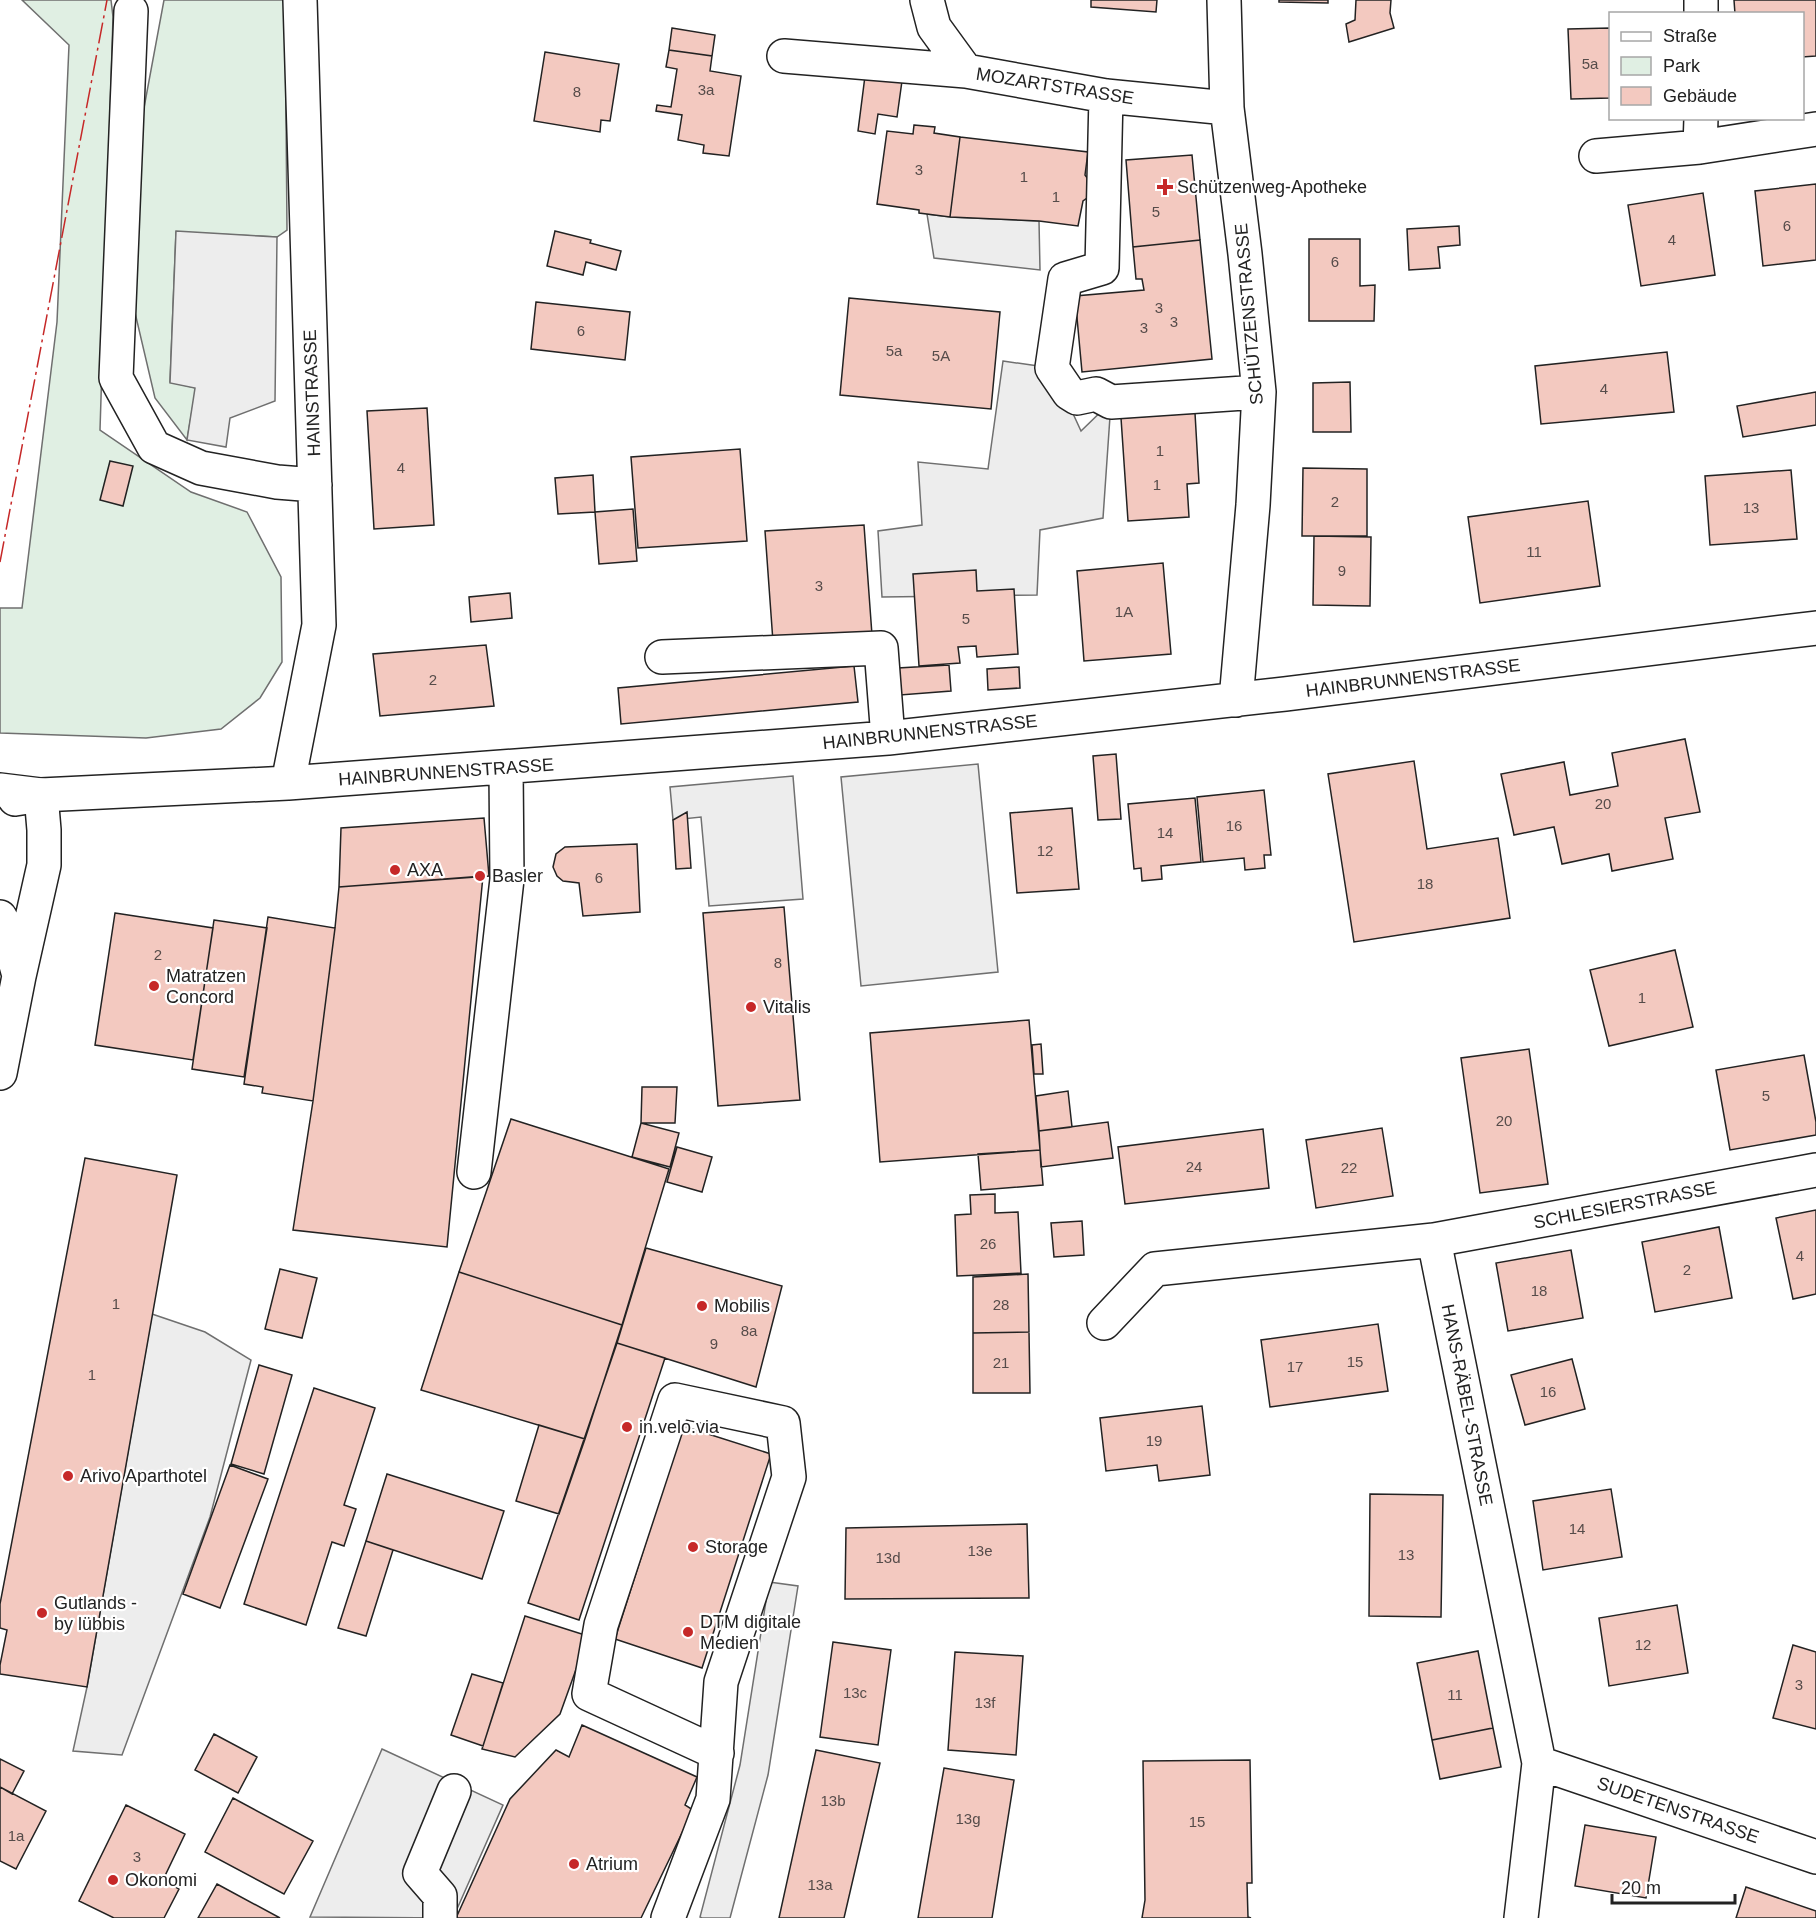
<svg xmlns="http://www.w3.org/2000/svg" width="1816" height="1918" font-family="Helvetica,sans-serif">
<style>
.green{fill:#e0efe3;stroke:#6f6f6f;stroke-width:1.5}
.parking{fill:#ededed;stroke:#6f6f6f;stroke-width:1.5}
.building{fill:#f3c9c0;stroke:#222;stroke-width:1.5}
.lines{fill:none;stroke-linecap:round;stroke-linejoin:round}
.minor-casing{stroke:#222;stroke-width:36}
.major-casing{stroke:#222;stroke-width:36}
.minor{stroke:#fff;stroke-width:33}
.major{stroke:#fff;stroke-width:33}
.power{stroke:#c62828;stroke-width:1.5;stroke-dasharray:21 4.5 3 4.5;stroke-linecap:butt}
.poi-dot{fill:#c62828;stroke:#fff;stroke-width:2}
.labels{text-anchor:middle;stroke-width:4.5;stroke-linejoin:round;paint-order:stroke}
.number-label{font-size:15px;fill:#564c4a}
.street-label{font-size:18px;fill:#222;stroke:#fff}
.poi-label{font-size:18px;fill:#222;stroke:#fff;text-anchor:start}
</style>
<rect width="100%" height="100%" fill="#fff"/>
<path class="green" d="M22,0H111L113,17L100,430L191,492L247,512L281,577L282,662L260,698L221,729L146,738L0,733V608H22L57,322L69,45Z
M164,0H285L287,230L277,237L176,232L170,382L196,388L187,440L155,398L129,287L133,167Z"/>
<path class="parking" d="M927,214L950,217L1039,221L1040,270L934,258Z
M176,231L277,237L275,401L230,418L226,447L187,440L195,388L170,383Z
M1003,361L1052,368L1081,431L1111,402L1103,518L1040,530L1037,595L882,597L878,531L922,525L918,462L988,469Z
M978,764L998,972L861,986L841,777Z
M793,776L803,899L709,906L701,817L673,820L670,787Z
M152,1314L205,1332L251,1360L210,1517L122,1755L73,1751L87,1687Z
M769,1582L798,1586L768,1775L730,1918H702L700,1917L740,1765Z
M382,1749L503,1805L453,1918L310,1917Z"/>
<path class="building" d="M1091,0H1157L1156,12L1091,7Z
M1279,0H1328V3L1279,2Z
M1356,0H1391L1390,13L1394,28L1349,42L1346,24L1355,20Z
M1734,0H1816V56L1802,57V14H1735Z
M672,28L715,35L712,56L669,50Z
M1610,28V98L1571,99L1568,29Z
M669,50L712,56L710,71L741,76L729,156L703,153L704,145L678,140L682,115L656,111L657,105L671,107L677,69L666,67Z
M545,52L619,64L610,121L601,120L600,132L534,121Z
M865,76L902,81L897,117L878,114L875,134L858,131Z
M914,125L935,127L934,133L960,137L950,217L919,213V210L877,204L887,131L913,134Z
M960,137L1088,152L1085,175L1097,191L1083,201L1078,226L1039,221L950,217Z
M1192,155L1200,240L1133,247L1126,160Z
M1816,184V260L1763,266L1755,191Z
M1703,193L1715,275L1641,286L1628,205Z
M1459,226L1460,245L1438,247L1440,268L1409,270L1407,229Z
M555,231L591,240L590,243L621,251L616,270L586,262L583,275L547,266Z
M1309,239H1360V286L1375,285L1374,321H1309Z
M1200,240L1212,359L1082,372L1075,296L1144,290L1142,279H1136L1133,247Z
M849,298L1000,312L991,409L840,395Z
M536,302L630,312L625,360L531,349Z
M1667,352L1674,412L1541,424L1535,366Z
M1350,382L1351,432H1313V383Z
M1816,392V425L1743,437L1737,406Z
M427,408L434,525L374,529L367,411Z
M1195,413L1199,483L1187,484L1189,517L1128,521L1121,418Z
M740,449L747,541L638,548L631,457Z
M110,461L133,466L123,506L100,500Z
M1303,468L1367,469V536H1302Z
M1791,470L1797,539L1710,545L1705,476Z
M593,475L595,512L558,514L555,478Z
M1588,501L1600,586L1480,603L1468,517Z
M633,509L637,561L599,564L595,512Z
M864,525L872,635L773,642L765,531Z
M1314,536L1371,537L1370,606L1313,605Z
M1163,563L1171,654L1084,661L1077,571Z
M976,570L977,591L1014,589L1018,654L977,657L976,646L958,647L960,663L919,666L913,574Z
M510,593L512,618L471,622L469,597Z
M486,645L494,706L380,716L373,654Z
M949,665L951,691L900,695L898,668Z
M854,666L858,702L621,724L618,688Z
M1019,667L1020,688L988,690L987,669Z
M1685,739L1700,812L1665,818L1673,859L1612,871L1609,854L1562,864L1554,827L1514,835L1501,774L1564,762L1570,795L1618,786L1612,753Z
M1116,754L1121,819L1098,820L1093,756Z
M1414,761L1427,849L1498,838L1510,918L1354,942L1328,774Z
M1264,790L1271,855H1264L1265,868L1245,870L1244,858L1203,862L1197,797Z
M1195,798L1201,862L1161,866L1162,879L1142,881L1141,868L1134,869L1128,804Z
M1072,808L1079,889L1017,893L1010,813Z
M687,812L691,868L676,869L673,820Z
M484,818L489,876L339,887L341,828Z
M637,844L640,912L583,916L579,883L563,881L557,876L553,867L556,854L565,847Z
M483,876L447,1247L293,1230L313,1101L335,928L339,887Z
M784,907L800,1100L718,1106L703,913Z
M115,913L213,928L193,1060L95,1045Z
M268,917L335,928L313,1101L262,1093L263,1087L244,1084Z
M214,920L267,928L244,1077L192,1069Z
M1675,950L1693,1027L1609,1046L1590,970Z
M1029,1020L1040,1150L880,1162L870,1033Z
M1041,1044L1043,1074H1034L1032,1045Z
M1529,1049L1548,1184L1480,1193L1461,1058Z
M1804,1055L1816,1122V1135L1730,1150L1716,1070Z
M642,1087H677L675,1123H641Z
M1068,1091L1072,1127L1039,1131L1036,1096Z
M511,1119L669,1169L622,1325L459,1272Z
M1108,1122L1113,1158L1041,1167L1039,1131Z
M641,1123L679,1133L670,1167L632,1157Z
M1382,1128L1393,1196L1316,1208L1306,1140Z
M1263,1129L1269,1188L1125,1204L1118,1147Z
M677,1147L712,1157L702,1192L667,1182Z
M1040,1150L1043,1185L981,1190L978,1154Z
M85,1158L177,1175L87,1687L0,1674V1665L7,1630L0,1628V1604Z
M995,1194V1213L1018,1212L1021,1273L957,1276L955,1215L971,1214L970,1195Z
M1816,1210V1294L1793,1299L1776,1218Z
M1082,1221L1084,1255L1054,1257L1051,1223Z
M1719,1227L1732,1298L1655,1312L1642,1242Z
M646,1248L782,1286L756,1387L617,1343Z
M1571,1250L1583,1318L1508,1331L1496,1263Z
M280,1269L317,1278L302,1338L265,1329Z
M459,1272L622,1325L585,1439L421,1390Z
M1028,1274L1029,1332L973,1333V1277Z
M1378,1324L1388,1391L1270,1407L1261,1340Z
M1029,1332L1030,1393H973V1333Z
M617,1343L665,1358L579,1620L528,1603Z
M1572,1359L1585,1409L1525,1425L1511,1375Z
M259,1365L292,1375L264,1474L231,1464Z
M314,1388L375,1408L344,1505L356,1509L344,1546L332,1542L306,1625L244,1604Z
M1202,1406L1210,1475L1159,1481L1157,1465L1106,1471L1100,1418Z
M539,1425L585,1439L559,1514L516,1501Z
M683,1426L771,1454L702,1668L615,1639Z
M230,1465L268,1479L220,1608L183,1594Z
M387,1474L504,1511L482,1579L366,1541Z
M1611,1489L1622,1557L1543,1570L1533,1501Z
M1370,1494L1443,1495L1441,1617L1369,1616Z
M1027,1524L1029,1598L845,1599L846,1528Z
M366,1541L393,1550L366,1636L338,1628Z
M1677,1605L1688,1673L1609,1686L1599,1618Z
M525,1616L588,1636L560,1714L515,1757L482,1749Z
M833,1642L891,1650L878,1745L820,1737Z
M1793,1645L1816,1652V1729L1773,1718Z
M1478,1651L1493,1728L1432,1740L1417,1663Z
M955,1652L1023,1656L1016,1755L948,1750Z
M472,1674L503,1683L483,1746L451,1735Z
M582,1725L697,1777L685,1805L693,1810L641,1918H456L510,1799L556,1750L569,1757Z
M1493,1728L1501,1767L1440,1779L1432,1740Z
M214,1734L257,1757L238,1793L195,1770Z
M816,1750L880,1763L844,1918H779Z
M0,1759L24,1771L12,1794L0,1787Z
M1250,1760L1252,1883H1247L1248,1917L1251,1918H1142L1145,1900L1143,1761Z
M944,1768L1014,1780L992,1918H918Z
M0,1787L46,1811L16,1869L0,1861Z
M233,1798L313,1841L284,1894L205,1852Z
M126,1805L185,1834L163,1880L179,1889L164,1918H114L79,1901Z
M1585,1825L1656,1837L1646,1898L1575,1886Z
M217,1884L280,1918H198Z
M1746,1887L1816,1911V1918H1736Z"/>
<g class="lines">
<defs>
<path id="minor" d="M927,0L934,27L966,71L1106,96L1227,108
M1224,0L1227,108L1245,254L1259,392L1253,505L1236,700
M131,11L116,378L154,447L201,468L277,482L315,485
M1701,14V0
M784,56L966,71
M1106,96L1102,268L1065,279L1052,368L1069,393L1077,398L1096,394L1111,402L1259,392
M1700,147L1701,118
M1596,156L1700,147L1816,129
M662,657L881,648L888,738
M288,783L319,625L300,0
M15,799L41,795L288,783L888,738L1285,694L1816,628
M474,1172L507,879L506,768
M1434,1240L1816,1170
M1104,1323L1155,1269L1434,1240L1539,1763L1521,1918
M1539,1763L1816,1857
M440,1918V1896L420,1873L454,1791
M668,1918L713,1799L721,1682L789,1477L783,1423L675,1400L601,1625L589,1694L717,1753"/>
<path id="major" d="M0,790L41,795L44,830V865L19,976L0,1073
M0,917L6,928L18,972"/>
</defs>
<use href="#minor" class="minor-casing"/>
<use href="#major" class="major-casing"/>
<use href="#minor" class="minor"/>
<use href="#major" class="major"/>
<path class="power" d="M0,562L107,0"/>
</g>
<g class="poi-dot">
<path d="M1162 178h6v6h6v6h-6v6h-6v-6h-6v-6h6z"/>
<circle cx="395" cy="870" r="6"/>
<circle cx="480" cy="876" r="6"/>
<circle cx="154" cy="986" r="6"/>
<circle cx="751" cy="1007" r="6"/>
<circle cx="702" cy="1306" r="6"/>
<circle cx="627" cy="1427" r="6"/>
<circle cx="68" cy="1476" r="6"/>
<circle cx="693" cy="1547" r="6"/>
<circle cx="42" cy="1613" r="6"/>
<circle cx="688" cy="1632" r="6"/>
<circle cx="574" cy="1864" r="6"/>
<circle cx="113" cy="1880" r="6"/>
</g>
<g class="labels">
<g class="number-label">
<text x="1590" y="69">5a</text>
<text x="706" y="95">3a</text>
<text x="577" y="97">8</text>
<text x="919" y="175">3</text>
<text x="1024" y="182">1</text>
<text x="1056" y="202">1</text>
<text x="1156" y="217">5</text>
<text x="1787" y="231">6</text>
<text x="1672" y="245">4</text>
<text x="1335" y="267">6</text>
<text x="1159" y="313">3</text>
<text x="1174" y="327">3</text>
<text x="1144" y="333">3</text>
<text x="581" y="336">6</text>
<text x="894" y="356">5a</text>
<text x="941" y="361">5A</text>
<text x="1604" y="394">4</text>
<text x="1160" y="456">1</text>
<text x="401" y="473">4</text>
<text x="1157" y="490">1</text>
<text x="1335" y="507">2</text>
<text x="1751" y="513">13</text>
<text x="1534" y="557">11</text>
<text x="1342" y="576">9</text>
<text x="819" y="591">3</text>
<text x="1124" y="617">1A</text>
<text x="966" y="624">5</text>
<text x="433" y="685">2</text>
<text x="1603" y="809">20</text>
<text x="1234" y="831">16</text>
<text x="1165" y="838">14</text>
<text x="1045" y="856">12</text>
<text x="599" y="883">6</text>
<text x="1425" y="889">18</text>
<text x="158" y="960">2</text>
<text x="778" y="968">8</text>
<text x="1642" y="1003">1</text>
<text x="1766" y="1101">5</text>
<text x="1504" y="1126">20</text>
<text x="1194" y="1172">24</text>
<text x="1349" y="1173">22</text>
<text x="988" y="1249">26</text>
<text x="1800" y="1261">4</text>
<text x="1687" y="1275">2</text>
<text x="1539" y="1296">18</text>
<text x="116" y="1309">1</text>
<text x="1001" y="1310">28</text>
<text x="749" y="1336">8a</text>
<text x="714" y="1349">9</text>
<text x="1355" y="1367">15</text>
<text x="1001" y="1368">21</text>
<text x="1295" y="1372">17</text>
<text x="92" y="1380">1</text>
<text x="1548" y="1397">16</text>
<text x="1154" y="1446">19</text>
<text x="1577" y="1534">14</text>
<text x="980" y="1556">13e</text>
<text x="1406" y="1560">13</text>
<text x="888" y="1563">13d</text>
<text x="1643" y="1650">12</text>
<text x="1799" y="1690">3</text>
<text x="855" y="1698">13c</text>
<text x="1455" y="1700">11</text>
<text x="985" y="1708">13f</text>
<text x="833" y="1806">13b</text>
<text x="968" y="1824">13g</text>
<text x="1197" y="1827">15</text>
<text x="16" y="1841">1a</text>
<text x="137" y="1862">3</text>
<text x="820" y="1890">13a</text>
</g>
<g class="street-label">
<text transform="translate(1055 86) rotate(9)" y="6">MOZARTSTRASSE</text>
<text transform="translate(1249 314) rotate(-95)" y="6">SCHÜTZENSTRASSE</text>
<text transform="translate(312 393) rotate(-92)" y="6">HAINSTRASSE</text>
<text transform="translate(1413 678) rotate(-7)" y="6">HAINBRUNNENSTRASSE</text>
<text transform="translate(930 732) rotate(-6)" y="6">HAINBRUNNENSTRASSE</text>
<text transform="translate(446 772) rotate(-4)" y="6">HAINBRUNNENSTRASSE</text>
<text transform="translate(1625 1205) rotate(-11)" y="6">SCHLESIERSTRASSE</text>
<text transform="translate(1467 1405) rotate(79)" y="6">HANS-RÄBEL-STRASSE</text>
<text transform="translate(1678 1810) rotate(19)" y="6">SUDETENSTRASSE</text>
</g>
<g class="poi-label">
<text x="1177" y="193">Schützenweg-Apotheke</text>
<text x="407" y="876">AXA</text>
<text x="492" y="882">Basler</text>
<text x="166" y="982">Matratzen<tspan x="166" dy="21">Concord</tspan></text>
<text x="763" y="1013">Vitalis</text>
<text x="714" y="1312">Mobilis</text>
<text x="639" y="1433">in.velo.via</text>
<text x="80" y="1482">Arivo Aparthotel</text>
<text x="705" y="1553">Storage</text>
<text x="54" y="1609">Gutlands -<tspan x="54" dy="21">by lübbis</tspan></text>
<text x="700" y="1628">DTM digitale<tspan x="700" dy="21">Medien</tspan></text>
<text x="586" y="1870">Atrium</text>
<text x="125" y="1886">Okonomi</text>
</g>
</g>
<rect x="1609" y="12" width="195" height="108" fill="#ffffff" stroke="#a7a7a7" stroke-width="1.5"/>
<rect x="1621" y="32" width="30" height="9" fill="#ffffff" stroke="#a7a7a7" stroke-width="1.5"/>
<text x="1663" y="42" font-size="18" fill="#222222">Straße</text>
<rect x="1621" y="57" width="30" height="18" fill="#e0efe3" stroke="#a7a7a7" stroke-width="1.5"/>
<text x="1663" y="72" font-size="18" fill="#222222">Park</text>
<rect x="1621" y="87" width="30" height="18" fill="#f3c9c0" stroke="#a7a7a7" stroke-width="1.5"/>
<text x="1663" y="102" font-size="18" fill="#222222">Gebäude</text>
<path d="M1612 1894v9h123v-9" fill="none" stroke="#222222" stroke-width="3"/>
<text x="1621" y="1894" font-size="18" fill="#222222" stroke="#ffffff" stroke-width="4.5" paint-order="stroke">20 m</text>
</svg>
